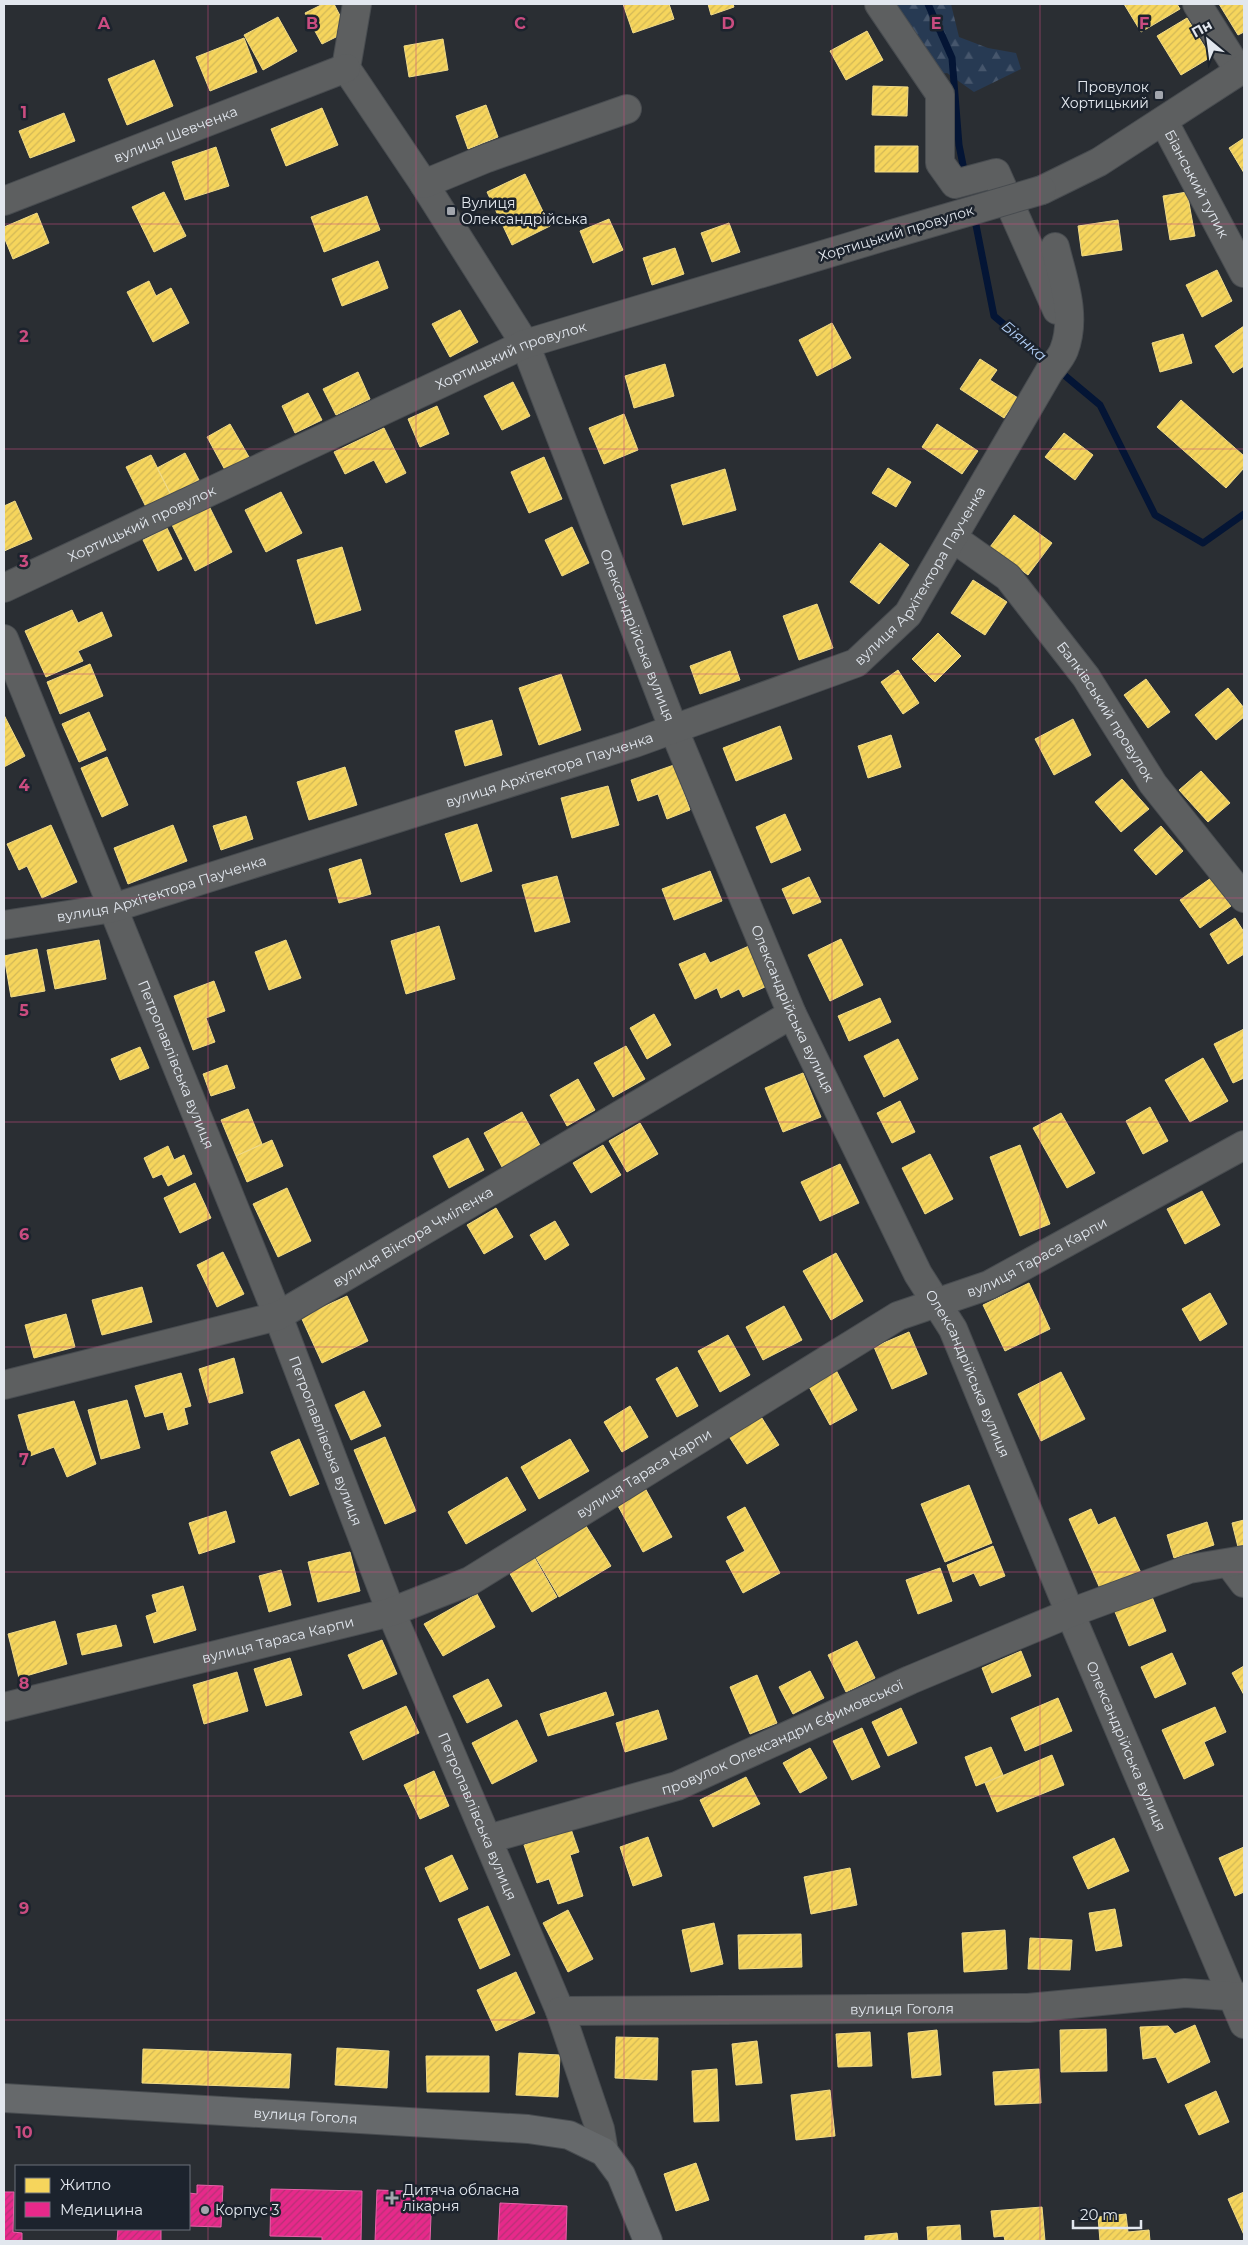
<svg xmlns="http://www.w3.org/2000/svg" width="1248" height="2245" font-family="Montserrat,sans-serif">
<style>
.forest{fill:url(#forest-firs)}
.homes{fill:url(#homes-hatch);stroke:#f0da88}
.health{fill:url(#health-hatch);stroke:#e662a8}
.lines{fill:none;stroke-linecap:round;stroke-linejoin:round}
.stream{stroke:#041535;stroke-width:7}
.minor-casing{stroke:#484c50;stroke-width:30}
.major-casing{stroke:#484c50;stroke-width:30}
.minor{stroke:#5d5f60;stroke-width:28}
.major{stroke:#66696b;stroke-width:28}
.minor-bridge-casing{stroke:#484c50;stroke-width:30;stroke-linecap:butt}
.minor-bridge{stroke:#5d5f60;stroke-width:28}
.grid{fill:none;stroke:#ca4c80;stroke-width:1;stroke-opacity:0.55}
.poi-dot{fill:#a2a6ad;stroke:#1c232d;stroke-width:2}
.labels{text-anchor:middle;stroke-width:5;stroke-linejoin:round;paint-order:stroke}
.poi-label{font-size:14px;fill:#e2e7ee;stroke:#1c232d;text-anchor:start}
.street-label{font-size:14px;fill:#e2e7ee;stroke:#1c232d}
.water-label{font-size:15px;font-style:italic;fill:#b3d0f7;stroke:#1c232d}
.grid-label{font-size:16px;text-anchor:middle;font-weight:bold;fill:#ca4c80;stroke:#1c232d;stroke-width:5;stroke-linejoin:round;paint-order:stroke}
</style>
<defs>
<pattern id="forest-firs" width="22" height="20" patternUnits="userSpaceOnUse" patternTransform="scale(1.25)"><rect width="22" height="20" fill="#273a53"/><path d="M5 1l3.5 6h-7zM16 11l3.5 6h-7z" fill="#46566c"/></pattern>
<pattern id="homes-hatch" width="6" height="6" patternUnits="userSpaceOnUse" patternTransform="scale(1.25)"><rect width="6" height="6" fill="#f6d55c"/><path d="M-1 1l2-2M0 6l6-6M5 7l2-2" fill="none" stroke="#d2b858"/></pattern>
<pattern id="health-hatch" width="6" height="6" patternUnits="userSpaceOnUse" patternTransform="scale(1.25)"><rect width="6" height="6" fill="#e7298a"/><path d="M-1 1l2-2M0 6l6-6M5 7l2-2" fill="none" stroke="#b63176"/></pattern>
</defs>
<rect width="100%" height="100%" fill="#2a2e33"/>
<path class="forest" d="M893,4H951L959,37L988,48L1016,53L1021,69L974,92L947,73L933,75Z"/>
<path class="homes" d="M323,4H334L348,31L322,44L305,13Z
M623,4H669L674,19L633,33Z
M708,4H733L734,7L711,15Z
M1124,4H1177L1180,9L1141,32Z
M1219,4H1244V32L1238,35Z
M278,17L297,51L263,70L244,35Z
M1187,18L1211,57L1181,75L1157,36Z
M867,31L883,60L846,80L830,51Z
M244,38L257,72L210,91L196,57Z
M443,39L448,70L409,77L404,46Z
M154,60L173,106L127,125L108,79Z
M873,86L908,87L907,116L872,115Z
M486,105L498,137L468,149L456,116Z
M322,108L338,145L286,166L271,129Z
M64,113L75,141L30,158L19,131Z
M1244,138V173L1229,148Z
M875,146H918V172H875Z
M216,147L229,186L185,200L172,162Z
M525,174L550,226L512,245L487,192Z
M164,192L186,236L154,252L132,207Z
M1187,192L1195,236L1170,240L1163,196Z
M367,196L380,230L324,252L311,217Z
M37,213L49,243L13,259L4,237V227Z
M609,219L623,250L593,263L580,231Z
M1118,220L1122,250L1082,256L1078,226Z
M729,223L740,252L712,262L701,233Z
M675,248L684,274L652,285L643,258Z
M378,261L388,288L342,306L332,279Z
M1217,270L1232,301L1202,317L1186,285Z
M149,281L156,296L171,288L189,323L153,342L127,292Z
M460,310L478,342L450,357L432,324Z
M832,323L851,358L817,376L799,340Z
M1244,326V366L1233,373L1215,346Z
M1183,334L1192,363L1160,372L1152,343Z
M980,359L997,370L990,380L1018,398L1004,418L960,389Z
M665,364L674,396L634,408L625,376Z
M358,372L370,399L336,415L323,389Z
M513,382L530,416L502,430L484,396Z
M308,393L322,420L295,433L282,406Z
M1181,400L1244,456V468L1226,488L1157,427Z
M437,406L449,434L420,447L408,419Z
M624,414L638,450L604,464L589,428Z
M230,424L249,457L225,470L207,437Z
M937,424L978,451L962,474L922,447Z
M384,428L406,473L386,483L374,460L345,474L334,452Z
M1064,433L1093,455L1075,480L1045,457Z
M185,453L199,480L171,495L157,468Z
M151,455L171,495L146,507L126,467Z
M544,457L562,499L529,513L511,472Z
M888,468L911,482L896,507L872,493Z
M725,469L736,510L683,525L671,485Z
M281,492L302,533L266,552L245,510Z
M15,501L32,539L4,551V506Z
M209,506L232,552L195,571L172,525Z
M1014,515L1052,543L1028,575L990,547Z
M572,527L589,563L562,576L545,540Z
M167,528L182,559L158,571L143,540Z
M880,543L909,565L879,604L850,582Z
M342,547L361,610L316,624L297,560Z
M973,580L1007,602L985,635L951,613Z
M817,604L833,648L799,660L783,616Z
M72,610L78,623L102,612L112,636L78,651L83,661L46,677L25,631Z
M938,633L961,656L935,682L912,659Z
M730,651L740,680L700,694L690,666Z
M90,664L103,696L60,714L47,682Z
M898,670L919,703L903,714L881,682Z
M561,674L581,730L539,745L519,688Z
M1146,679L1170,712L1148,728L1124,695Z
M1228,688L1244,708V717L1216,740L1195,715Z
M89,712L106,750L79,762L62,724Z
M4,715L25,756L4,767Z
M1073,719L1091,755L1054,775L1035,739Z
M492,720L502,755L465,766L455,731Z
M780,726L792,759L736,781L723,748Z
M891,735L901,767L868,778L858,746Z
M107,757L128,805L102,817L81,768Z
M674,765L690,810L667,819L658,794L638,801L631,780Z
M345,767L357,805L309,820L297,782Z
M1201,771L1230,803L1208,822L1179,790Z
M1122,779L1149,809L1121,832L1095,802Z
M608,786L619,825L572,838L561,798Z
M785,814L801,850L771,863L756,827Z
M246,816L253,839L221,850L213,826Z
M477,824L492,871L461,882L445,834Z
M51,825L77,882L42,898L27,866L19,870L7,844Z
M173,825L187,861L128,884L114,848Z
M1161,826L1183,851L1156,875L1134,850Z
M361,859L371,894L339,903L329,869Z
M710,871L722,901L674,920L662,889Z
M557,876L570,922L535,932L522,885Z
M809,877L821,902L793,914L782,889Z
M1211,878L1231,906L1200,928L1180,900Z
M1235,918L1244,932V954L1228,964L1210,934Z
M439,926L455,979L406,994L391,941Z
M841,939L863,985L830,1001L808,955Z
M99,940L106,979L55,989L47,950Z
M286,940L301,978L269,990L255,952Z
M749,946L767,986L743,997L739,989L721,998L717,988L695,999L679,964L705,953L710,963Z
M37,949L45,991L11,997L4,956Z
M214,981L225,1011L206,1018L215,1042L193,1050L174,996Z
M880,998L891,1022L849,1041L838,1016Z
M654,1014L671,1045L647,1059L630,1028Z
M1244,1029V1078L1233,1083L1214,1044Z
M898,1039L918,1079L884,1097L864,1056Z
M626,1046L645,1079L613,1097L594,1063Z
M140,1047L149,1068L120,1080L111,1059Z
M1203,1058L1228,1101L1190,1122L1165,1080Z
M227,1065L235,1088L211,1096L203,1074Z
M803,1073L821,1117L783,1132L765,1088Z
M578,1079L595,1110L567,1126L550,1095Z
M900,1101L915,1132L892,1143L877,1113Z
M1150,1107L1168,1141L1143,1154L1126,1121Z
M248,1109L262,1144L236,1156L221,1120Z
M522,1112L541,1147L502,1167L484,1133Z
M1061,1113L1095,1173L1067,1188L1033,1128Z
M640,1123L658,1154L627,1172L609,1141Z
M468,1138L484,1170L449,1188L433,1156Z
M272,1140L283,1166L247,1182L236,1156Z
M603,1145L621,1175L591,1193L573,1163Z
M1020,1145L1050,1224L1020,1236L990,1157Z
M168,1146L174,1160L184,1155L192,1174L168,1186L162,1174L153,1178L144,1158Z
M930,1154L953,1199L925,1214L902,1168Z
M840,1164L859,1203L820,1221L801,1182Z
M195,1183L211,1218L180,1233L164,1198Z
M287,1188L311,1241L278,1257L253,1204Z
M1202,1191L1220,1225L1185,1244L1167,1209Z
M496,1208L513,1237L484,1254L467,1225Z
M555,1221L569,1245L545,1260L530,1235Z
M223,1252L244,1294L217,1307L197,1265Z
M836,1253L863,1301L831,1320L803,1271Z
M1029,1283L1050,1329L1005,1351L983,1305Z
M142,1287L152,1322L102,1335L92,1300Z
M1210,1293L1227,1324L1200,1341L1182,1309Z
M347,1296L368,1341L322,1363L301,1317Z
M784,1306L802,1340L763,1360L746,1327Z
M66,1314L75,1347L34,1358L25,1325Z
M909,1332L927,1374L892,1389L874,1347Z
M728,1335L750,1375L720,1392L698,1351Z
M234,1358L243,1393L209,1403L199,1369Z
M677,1367L698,1406L677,1417L656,1379Z
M836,1370L857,1410L830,1425L808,1385Z
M1061,1372L1085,1419L1041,1441L1018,1394Z
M181,1373L191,1406L184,1408L188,1424L168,1430L163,1412L145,1417L135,1386Z
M364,1391L381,1426L351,1440L335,1405Z
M127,1400L140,1448L101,1459L88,1410Z
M74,1401L96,1464L67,1477L54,1447L30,1456L18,1415Z
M630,1406L648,1437L622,1452L604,1422Z
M760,1415L779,1445L747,1464L728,1435Z
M385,1437L416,1511L385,1524L354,1450Z
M299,1439L319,1484L290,1496L271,1452Z
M570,1439L589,1471L539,1499L521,1467Z
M507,1477L526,1510L466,1544L448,1512Z
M969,1485L992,1543L945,1562L921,1504Z
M645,1488L672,1537L643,1552L617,1504Z
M745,1507L780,1573L743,1593L726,1561L745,1551L727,1517Z
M1091,1509L1098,1525L1115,1517L1142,1575L1102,1593L1069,1519Z
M226,1511L235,1542L199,1554L189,1523Z
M1244,1520V1545L1238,1547L1232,1523Z
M1207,1522L1214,1545L1174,1558L1167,1535Z
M586,1526L611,1566L559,1597L535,1556Z
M993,1546L1005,1576L980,1586L974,1573L953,1582L947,1565Z
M350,1552L360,1591L318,1602L308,1562Z
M534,1557L557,1597L532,1612L509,1572Z
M940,1568L952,1601L918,1614L906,1580Z
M281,1570L291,1605L269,1612L259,1576Z
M183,1586L196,1630L154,1643L146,1616L157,1612L152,1595Z
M1150,1592L1166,1631L1129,1646L1113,1607Z
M477,1594L495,1627L443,1656L424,1624Z
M55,1621L67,1664L19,1678L8,1634Z
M116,1625L122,1646L82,1655L77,1634Z
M382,1640L397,1674L363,1689L348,1655Z
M857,1641L875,1678L846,1692L828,1655Z
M1021,1651L1031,1676L992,1693L982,1668Z
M1172,1653L1186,1684L1155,1698L1141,1667Z
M290,1658L302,1695L266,1706L254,1669Z
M1244,1666V1695L1232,1673Z
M810,1671L824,1698L793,1714L779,1687Z
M237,1672L248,1711L204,1724L193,1685Z
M757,1675L777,1723L750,1734L730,1687Z
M488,1679L502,1706L467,1723L453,1696Z
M606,1692L614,1715L548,1736L540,1714Z
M1058,1698L1072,1731L1025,1751L1011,1718Z
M406,1706L419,1733L363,1760L350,1732Z
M1215,1707L1226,1732L1204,1742L1214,1765L1184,1779L1162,1730Z
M901,1708L917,1743L888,1756L872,1722Z
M658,1710L667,1739L625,1752L616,1723Z
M517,1720L537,1761L492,1784L472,1743Z
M862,1728L880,1767L852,1780L833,1741Z
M991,1747L1003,1775L976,1786L965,1757Z
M810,1748L827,1778L800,1793L783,1763Z
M1052,1755L1064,1785L997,1812L985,1783Z
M434,1771L449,1806L420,1819L404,1785Z
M746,1777L760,1804L713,1827L700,1800Z
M571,1829L579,1852L570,1855L583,1896L558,1904L549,1879L537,1883L524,1845Z
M648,1837L662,1876L633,1886L620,1847Z
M1114,1838L1129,1871L1088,1889L1073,1857Z
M1244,1847V1892L1235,1896L1219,1858Z
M452,1855L468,1889L440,1902L425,1868Z
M850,1868L857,1905L811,1914L804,1877Z
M488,1906L510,1955L480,1969L458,1919Z
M1115,1909L1122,1946L1096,1951L1089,1913Z
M568,1910L593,1959L568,1972L543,1923Z
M714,1923L723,1964L691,1972L682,1930Z
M1005,1930L1007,1969L964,1972L962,1933Z
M801,1934L802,1967L739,1969L738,1935Z
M1030,1938L1072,1940L1070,1970L1028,1969Z
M516,1972L535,2013L496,2031L477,1990Z
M1195,2025L1210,2062L1168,2083L1156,2057L1143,2059L1140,2027L1168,2026L1175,2034Z
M1106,2029L1107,2071L1061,2072L1060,2030Z
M937,2030L941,2075L912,2078L908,2033Z
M870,2032L872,2066L838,2067L836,2034Z
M616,2037L658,2038L657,2080L615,2078Z
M757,2041L762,2083L736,2085L732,2044Z
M337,2048L389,2051L387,2088L335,2085Z
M143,2049L291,2054L289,2088L142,2083Z
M519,2053L560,2055L558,2097L516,2095Z
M426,2056H489V2092H427Z
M717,2069L719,2121L694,2122L692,2071Z
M1039,2069L1041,2103L995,2105L993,2072Z
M830,2090L835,2136L796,2140L791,2095Z
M1216,2091L1229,2122L1199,2135L1185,2105Z
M696,2163L709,2200L676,2211L664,2174Z
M1244,2192V2235L1228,2199Z
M1042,2207L1045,2241H1005L1004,2236L994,2237L991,2211Z
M1126,2214L1128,2232L1149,2230L1150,2241H1100L1098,2217Z
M960,2225L961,2241H928L927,2227Z
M897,2233L898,2241H865V2236Z"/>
<path class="health" d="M197,2185L223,2186L221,2227L189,2226V2193L197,2194Z
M271,2189L362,2191L361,2241H322V2237L270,2236Z
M377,2190L432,2192L430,2241H375Z
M4,2192H14L13,2232L22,2233V2241H4Z
M500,2203L567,2206L566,2241H498Z
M118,2229H161V2241H117Z"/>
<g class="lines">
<path class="stream" d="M928,4L952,58L959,145L965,175
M974,215L994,316L1049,362
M1057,369L1100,405L1155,515L1203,543L1244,514"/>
<defs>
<g id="minor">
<path id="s1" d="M357,4L346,68L424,184L525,344L674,730L792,1014L918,1274L953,1329L1070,1613L1244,2024"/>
<path d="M879,4L940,94V163L955,184L996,173L1057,310"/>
<path d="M1197,4L1239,71"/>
<path id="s2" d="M1164,122L1244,273"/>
<path d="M424,184L487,158L627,109"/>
<path d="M1042,190L1099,162L1244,68"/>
<path id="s3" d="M4,201L346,68"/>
<path id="s4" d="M953,538L1008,577L1086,677L1153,784L1244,898"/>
<path id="s5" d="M4,588L525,344L889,235"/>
<path id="s6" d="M4,639L278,1316L391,1612L560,2011L600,2129L604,2152"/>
<path id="s7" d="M4,925L113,908L635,743L856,663L908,614L1049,372C1054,365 1061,358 1064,350C1077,316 1063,280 1055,247"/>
<path id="s8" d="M4,1385L278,1316L792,1014"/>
<path d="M1229,1563L1244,1583"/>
<path id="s9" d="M4,1707L391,1612L470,1581L898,1316L989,1285L1244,1145"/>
<path id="s10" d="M488,1839L677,1786L910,1680L1070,1613L1189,1569L1244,1560"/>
<path id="s11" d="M560,2011L1028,2008L1185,1993L1244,1997"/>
</g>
<g id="major">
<path id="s12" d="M4,2098L528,2129L569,2135L604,2152L621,2175L648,2241"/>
</g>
</defs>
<use href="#minor" class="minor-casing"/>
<use href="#major" class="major-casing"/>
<use href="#minor" class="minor"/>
<use href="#major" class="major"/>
<defs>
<path id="minor-bridge" d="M889,235L1042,190"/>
</defs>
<use href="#minor-bridge" class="minor-bridge-casing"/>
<use href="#minor-bridge" class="minor-bridge"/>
</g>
<path class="grid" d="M208,4V2241M416,4V2241M624,4V2241M832,4V2241M1040,4V2241M4,224H1244M4,449H1244M4,674H1244M4,898H1244M4,1122H1244M4,1347H1244M4,1572H1244M4,1796H1244M4,2020H1244"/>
<g class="poi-dot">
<rect x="1154" y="90" width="10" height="10" rx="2.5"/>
<rect x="446" y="206" width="10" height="10" rx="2.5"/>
<path d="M389.5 2190.5h5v5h5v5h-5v5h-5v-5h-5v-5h5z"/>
<circle cx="205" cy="2210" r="5"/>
</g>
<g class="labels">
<g class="poi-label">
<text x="1149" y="92" text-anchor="end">Провулок<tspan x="1149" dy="16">Хортицький</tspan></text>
<text x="461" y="208">Вулиця<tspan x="461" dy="16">Олександрійська</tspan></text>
<text x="403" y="2195">Дитяча обласна<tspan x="403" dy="16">лікарня</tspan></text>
<text x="215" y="2215">Корпус 3</text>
</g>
<g class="street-label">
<text dy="5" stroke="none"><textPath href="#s3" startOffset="184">вулиця Шевченка</textPath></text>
<text dy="5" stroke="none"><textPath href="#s2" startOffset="70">Біанський тупик</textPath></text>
<text transform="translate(896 233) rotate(-17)" y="5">Хортицький провулок</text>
<text dy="5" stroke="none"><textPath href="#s5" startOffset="558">Хортицький провулок</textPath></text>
<text dy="5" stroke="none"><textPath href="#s5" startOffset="152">Хортицький провулок</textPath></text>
<text dy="5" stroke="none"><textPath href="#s7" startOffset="1002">вулиця Архітектора Паученка</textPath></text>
<text dy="5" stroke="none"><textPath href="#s1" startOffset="706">Олександрійська вулиця</textPath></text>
<text dy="5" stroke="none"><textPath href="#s4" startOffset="234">Балківський провулок</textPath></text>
<text dy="5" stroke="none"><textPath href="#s7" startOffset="568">вулиця Архітектора Паученка</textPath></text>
<text dy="5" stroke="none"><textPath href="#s7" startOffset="162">вулиця Архітектора Паученка</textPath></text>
<text dy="5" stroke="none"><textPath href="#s1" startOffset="1111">Олександрійська вулиця</textPath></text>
<text dy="5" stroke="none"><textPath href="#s6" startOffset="459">Петропавлівська вулиця</textPath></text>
<text dy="5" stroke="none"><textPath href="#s8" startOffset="439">вулиця Віктора Чміленка</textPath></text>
<text dy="5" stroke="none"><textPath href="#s9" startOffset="1138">вулиця Тараса Карпи</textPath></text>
<text dy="5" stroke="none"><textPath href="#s1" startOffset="1516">Олександрійська вулиця</textPath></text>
<text dy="5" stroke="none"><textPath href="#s6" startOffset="864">Петропавлівська вулиця</textPath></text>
<text dy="5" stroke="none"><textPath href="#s9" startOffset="688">вулиця Тараса Карпи</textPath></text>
<text dy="5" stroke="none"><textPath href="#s9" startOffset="282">вулиця Тараса Карпи</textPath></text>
<text dy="5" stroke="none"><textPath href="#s10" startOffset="312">провулок Олександри Єфимовської</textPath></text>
<text dy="5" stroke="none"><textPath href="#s1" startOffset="1921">Олександрійська вулиця</textPath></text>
<text dy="5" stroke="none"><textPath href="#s6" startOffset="1269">Петропавлівська вулиця</textPath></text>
<text dy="5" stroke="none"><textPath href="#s11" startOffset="342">вулиця Гоголя</textPath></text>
<text dy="5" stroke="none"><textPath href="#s12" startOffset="302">вулиця Гоголя</textPath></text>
</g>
<g class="water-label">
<text transform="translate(1024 341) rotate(40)" y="5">Біянка</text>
</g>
</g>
<g class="grid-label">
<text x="104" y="29">A</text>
<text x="312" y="29">B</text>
<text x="520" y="29">C</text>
<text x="728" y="29">D</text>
<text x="936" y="29">E</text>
<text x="1144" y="29">F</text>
<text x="24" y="118">1</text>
<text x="24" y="342">2</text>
<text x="24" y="567">3</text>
<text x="24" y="791">4</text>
<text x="24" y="1016">5</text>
<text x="24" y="1240">6</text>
<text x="24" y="1465">7</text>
<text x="24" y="1689">8</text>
<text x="24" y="1914">9</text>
<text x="24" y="2138">10</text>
</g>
<rect width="1248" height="2245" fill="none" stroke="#e2e7ee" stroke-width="10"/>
<rect x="15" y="2165" width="175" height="65" fill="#1c232d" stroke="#6b717a"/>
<rect x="25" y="2178" width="25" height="15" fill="#f6d55c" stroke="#6b717a"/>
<text x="60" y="2190" font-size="15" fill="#e2e7ee">Житло</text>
<rect x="25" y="2202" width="25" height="15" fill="#e7298a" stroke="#6b717a"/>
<text x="60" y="2215" font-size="15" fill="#e2e7ee">Медицина</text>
<g transform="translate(1208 40) rotate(331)" stroke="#1c232d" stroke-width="4" paint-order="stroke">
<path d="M0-4L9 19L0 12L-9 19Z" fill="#e2e7ee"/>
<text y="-8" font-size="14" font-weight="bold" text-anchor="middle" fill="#e2e7ee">Пн</text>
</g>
<path d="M1073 2220v8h68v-8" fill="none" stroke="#e2e7ee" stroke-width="2.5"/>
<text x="1080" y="2220" font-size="15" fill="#e2e7ee" stroke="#1c232d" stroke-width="4" paint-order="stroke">20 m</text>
</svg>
